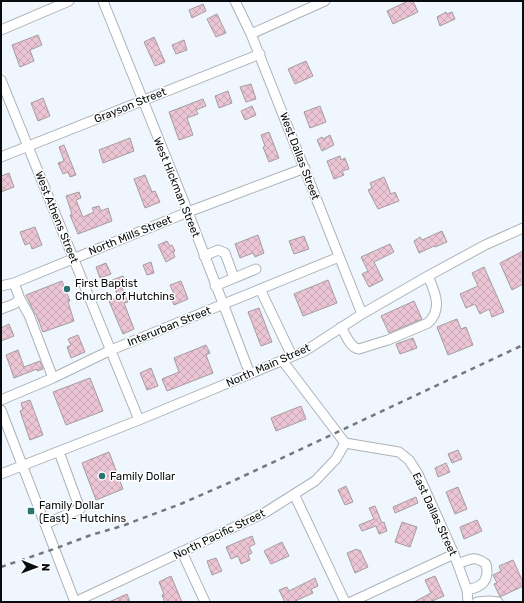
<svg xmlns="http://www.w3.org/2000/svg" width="524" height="603" font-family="Rubik,sans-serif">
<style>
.building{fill:url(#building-cross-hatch);stroke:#a59c9f}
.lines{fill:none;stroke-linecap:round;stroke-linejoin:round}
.minor-casing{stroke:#acb2b9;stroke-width:11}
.minor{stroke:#fff;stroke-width:9}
.rail{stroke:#73787c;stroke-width:2.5;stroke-dasharray:5 5;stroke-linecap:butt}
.poi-dot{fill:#2b7471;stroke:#fff;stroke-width:1.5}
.labels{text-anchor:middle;stroke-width:3;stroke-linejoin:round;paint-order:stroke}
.street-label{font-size:11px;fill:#090c0e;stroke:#fff}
.poi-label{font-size:11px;fill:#090c0e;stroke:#fff;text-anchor:start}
</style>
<defs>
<pattern id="building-cross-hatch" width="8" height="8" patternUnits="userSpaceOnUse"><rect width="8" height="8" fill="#ebc5d4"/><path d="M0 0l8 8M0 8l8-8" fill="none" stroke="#c8a8b5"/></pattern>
</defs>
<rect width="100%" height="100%" fill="#eff6fd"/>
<path class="building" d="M408,1H413L418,12L393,24L387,11Z
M203,4L206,11L192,18L189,10Z
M446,12L447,14L452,12L455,19L440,26L437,17Z
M217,14L226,33L216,37L207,19Z
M38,35L42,45L30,50L34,61L20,67L12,45Z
M154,37L165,62L155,66L144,42Z
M184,40L187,50L176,54L172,45Z
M306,61L313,76L295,84L288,69Z
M251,84L256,99L246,102L240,87Z
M228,91L232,103L219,108L215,96Z
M43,98L50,116L38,121L31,103Z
M203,99L206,106L196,110L198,114L187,118L193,135L179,140L169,112Z
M252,106L256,115L245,120L241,111Z
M320,106L326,122L310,128L304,112Z
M269,132L279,158L269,162L263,147L265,146L261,135Z
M330,135L334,145L322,151L317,140L322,137L323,139Z
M130,138L134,151L103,163L99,150Z
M64,145L76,175L70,177L68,172L63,174L58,163L64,161L59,147Z
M340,156L341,160L345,158L349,169L342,171L344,175L334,179L327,161Z
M9,173L14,187L1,192V176Z
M145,175L152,192L155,191L160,202L145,208L134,179Z
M384,177L391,194L395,192L399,201L378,209L368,190L372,188L370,183Z
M79,192L81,198L76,200L83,217L94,212L92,208L99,206L101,211L108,208L112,221L78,234L70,215L72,214L66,196Z
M35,227L42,245L32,249L30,243L25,245L20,232Z
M442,231L447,242L435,247L434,246L419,253L414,241L420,237L422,240Z
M258,235L264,253L255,257L253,253L240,258L235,244Z
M304,236L309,249L294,254L289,241Z
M167,241L170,246L172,245L175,251L173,252L175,257L166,262L158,245Z
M390,244L394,252L374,262L383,280L369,287L362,274L368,271L361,257Z
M523,251V284L512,290L500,263Z
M151,262L154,273L147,275L143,265Z
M106,263L111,274L100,278L96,267Z
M484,267L504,312L492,317L489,309L480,314L475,304L466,308L460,294L478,286L472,273Z
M123,276L126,283L121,285L128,302L124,303L134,329L123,334L109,301L118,297L112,280Z
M328,280L337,303L303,316L294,294Z
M62,281L70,301L68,302L74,321L43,332L36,314H35L26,295Z
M181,281L188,299L174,305L170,295L174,294L170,285Z
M414,301L422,319L389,333L381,316Z
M259,308L272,342L261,346L248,312Z
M457,319L461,329L466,327L473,345L448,355L437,327Z
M9,324L14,336L1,341V328Z
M78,335L85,352L71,358L67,347L71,345L68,339Z
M413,338L417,348L400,354L396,344Z
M206,345L210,353L206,355L213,373L167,391L162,379L179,372L174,358Z
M18,350L24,367L40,361L43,369L37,371V369L14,378L6,355Z
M151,368L158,386L147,390L140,373Z
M90,378L103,411L66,425L53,392Z
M30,400L43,435L30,440L20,411L23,410L21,403Z
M301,406L306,419L276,431L271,418Z
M458,450L462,459L452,463L448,454Z
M109,452L123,489L96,500L82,463Z
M446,463L450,472L438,477L435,468Z
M346,486L353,502L345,505L338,490Z
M458,487L467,509L455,514L446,492Z
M416,497L418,503L395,513L393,507Z
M375,506L382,523L384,522L387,531L379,534L376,526L362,531L359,525L374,519L369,508Z
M477,520L482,531L464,539L460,527Z
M402,522L417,527L410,547L395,542Z
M252,536L255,544L249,547L252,553L248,555L250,560L241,564L238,556L231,559L226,547Z
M282,542L289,556L271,564L264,551Z
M357,549L358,551L360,550L368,567L355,573L347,553Z
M216,558L222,571L212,575L207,561Z
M513,560L523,582V586L500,597L494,584L497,583L493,575L501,571L499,566Z
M171,576L182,602H165L162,595L164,594L159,582Z
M435,576L444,596L430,602H414L431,593L425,580Z
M315,578L318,586L311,589L313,593L293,602H285L279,590L287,587L289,591Z
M127,594L130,602H109Z"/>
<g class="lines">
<defs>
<path id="minor" d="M103,1L188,212L250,374
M235,1L251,34L362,314
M1,30L69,1
M251,34L325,1
M1,80L139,420
M1,157L260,54
M204,256L218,250L225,253L234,278
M1,286L14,283L188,212L305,168
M215,286L256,269
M260,289L292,356
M20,299L29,315L53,378
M1,309L14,304L20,299L14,283
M341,327C346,335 350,348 359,349L388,340L428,323C443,309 435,292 428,276
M282,360L345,443L399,452L409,460L418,474L454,554L467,590L468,602
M1,400L53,378L111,350L339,257
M1,410L75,602
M1,474L139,420L305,351L362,314L428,276L485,245L523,228
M294,494L345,602
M45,524L80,509L59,452
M182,552L205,602
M458,564C471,559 474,555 486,564C490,581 482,587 467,590
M75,602L266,512L315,481L336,459L345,443
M351,602L454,554
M477,602L490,601L498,602"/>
</defs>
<use href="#minor" class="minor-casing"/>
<use href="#minor" class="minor"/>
<path class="rail" d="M1,567L54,549L91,535L122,526L183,503L233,481L523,345"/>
</g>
<g class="poi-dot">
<circle cx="67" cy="289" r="4"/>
<circle cx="102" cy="476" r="4"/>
<rect x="27" y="507" width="8" height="8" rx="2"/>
</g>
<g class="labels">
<g class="street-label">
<text transform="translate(130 105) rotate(-22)" y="4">Grayson Street</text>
<text transform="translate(300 156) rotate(69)" y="4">West Dallas Street</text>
<text transform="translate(177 187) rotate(68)" y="4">West Hickman Street</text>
<text transform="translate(57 217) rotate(68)" y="4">West Athens Street</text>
<text transform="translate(130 235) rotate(-22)" y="4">North Mills Street</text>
<text transform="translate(169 326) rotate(-22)" y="4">Interurban Street</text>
<text transform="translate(268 365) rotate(-24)" y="4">North Main Street</text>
<text transform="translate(435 514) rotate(65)" y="4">East Dallas Street</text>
<text transform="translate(219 534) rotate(-26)" y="4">North Pacific Street</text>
</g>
<g class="poi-label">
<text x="75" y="287">First Baptist<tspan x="75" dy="13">Church of Hutchins</tspan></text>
<text x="110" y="480">Family Dollar</text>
<text x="39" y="509">Family Dollar<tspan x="39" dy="13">(East) - Hutchins</tspan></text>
</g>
</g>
<rect width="524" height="603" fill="none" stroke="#090c0e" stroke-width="4"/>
<g transform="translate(36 567) rotate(91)" stroke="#ffffff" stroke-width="3" paint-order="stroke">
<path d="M0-3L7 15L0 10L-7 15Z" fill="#090c0e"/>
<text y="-6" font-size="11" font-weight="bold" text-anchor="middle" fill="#090c0e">N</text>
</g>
</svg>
